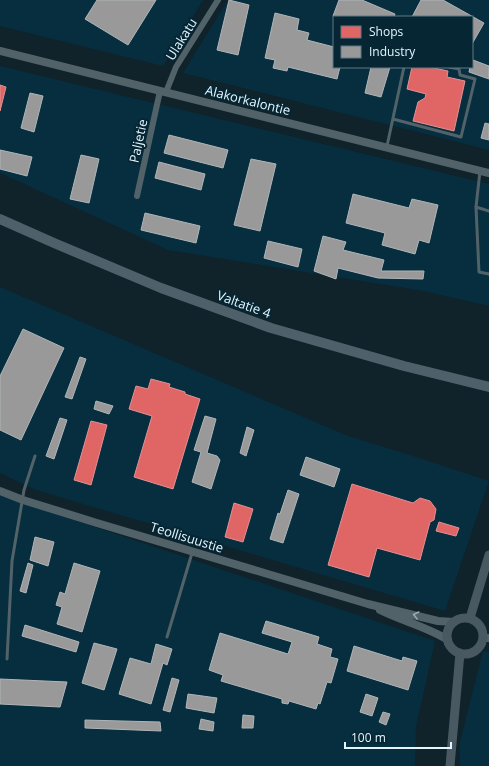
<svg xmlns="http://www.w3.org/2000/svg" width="489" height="766" font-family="'Open Sans',sans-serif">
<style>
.built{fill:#062e3f;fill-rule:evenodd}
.shops{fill:#e06666;stroke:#e19194}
.industry{fill:#999;stroke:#b0b5b8}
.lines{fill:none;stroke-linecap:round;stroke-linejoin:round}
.service{stroke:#526269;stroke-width:3}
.minor{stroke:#526269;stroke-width:6}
.tertiary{stroke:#526269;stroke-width:8}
.secondary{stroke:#485962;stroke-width:9}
.trunk{stroke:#4e6069;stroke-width:10}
.oneway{stroke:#9bacb4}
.labels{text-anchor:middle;stroke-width:4;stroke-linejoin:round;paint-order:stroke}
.street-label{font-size:13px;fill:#e4f5ff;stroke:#062634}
</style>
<rect width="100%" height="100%" fill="#10222a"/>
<path class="built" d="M0,0H203L163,66L0,26Z
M228,0H489V150L183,73ZM334,17H472V67H334Z
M0,66L489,184V306L424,291L168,250L0,173Z
M0,287L348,436L413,456L489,481L445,611L36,490L0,473Z
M0,495L435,641L416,727L415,766H0Z
M483,651L489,652V766H460V742Z"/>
<path class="shops" d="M412,67H429L448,71L447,77L465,81L454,131L413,121L418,102L425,98L426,94L407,89Z
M0,85L6,87L0,111Z
M151,379L170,384L169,387L185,392V394L200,399L173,489L134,477L152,416L129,409L136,386L148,389Z
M91,421L107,425L91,485L74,480Z
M352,484L413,503L420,498L430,501L436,509L434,520L430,522L420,560L377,548L369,577L328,565Z
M234,503L253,509L243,542L225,537Z
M439,522L459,528L456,536L436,531Z"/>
<path class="industry" d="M97,0H156L128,45L85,19Z
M229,0L249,5L238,55L217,50Z
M339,0H362L395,14L394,17H335L333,16Z
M421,0H443L484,23L472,44V17H412Z
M275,13L299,19L297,30L309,33L307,40L334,47V67H340L337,79L288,67L287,71L273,68L275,60L265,58Z
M473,60L489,66V79L469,72L470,67H472Z
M371,67H390L381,97L365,93Z
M30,93L43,96L34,132L21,128Z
M485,123L489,124V140L481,138Z
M169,135L228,150L223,168L164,153Z
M0,150L32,157L27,176L0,169Z
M81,155L99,159L89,203L70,199Z
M251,159L276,164L260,231L234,225Z
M159,162L205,174L201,190L155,178Z
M353,194L409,208L412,199L438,205L429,243L419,240L415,254L382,245L385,233L346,223Z
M145,213L200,226L196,243L141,230Z
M323,236L346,242L343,250L384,260L381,271H424L423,279L378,278L338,268L336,279L314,271Z
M268,241L302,249L298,267L264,258Z
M23,329L64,348L21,440L0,430V376Z
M80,357L86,359L72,399L65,397Z
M96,401L113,406L109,414L94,409Z
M205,416L216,419L207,453L217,456L220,460L211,489L192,482L201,452L194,450Z
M60,418L67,420L54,459L46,456Z
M247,427L254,430L246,456L240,453Z
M306,457L340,469L334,487L300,475Z
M288,490L299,494L283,543L270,539L278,513L280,514Z
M35,537L54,542L48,566L30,560Z
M28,563L33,565L26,593L20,591Z
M74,563L100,571L82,632L57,624L62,607L56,605L60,592L65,594Z
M266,621L319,637L317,644L332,649L330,657L338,659L331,683L327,682L320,704L318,703L316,709L289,701L288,704L282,703V699L221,681L223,675L209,670L220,633L288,654L292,642L262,633Z
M25,625L79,642L76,652L22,636Z
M94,643L117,649L104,690L82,683Z
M156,644L172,649L167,665L163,663L151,704L119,694L130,658L151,664Z
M354,646L402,661L403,657L417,661L408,690L347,671Z
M172,678L179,680L170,712L163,710Z
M0,679L67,682L60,707L0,704Z
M188,694L217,698L214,713L186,708Z
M366,694L378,698L372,716L360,712Z
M383,712L390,714L386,725L379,722Z
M243,715L254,716L253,728H242Z
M201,719L214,722L213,731L199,729Z
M85,720L160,722L161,731L85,728Z"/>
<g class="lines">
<path class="service" d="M393,119L461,137L475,79L460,75L459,69L449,67
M387,146L404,67
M480,171L476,207L479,272L489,274
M476,207L489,211
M167,637L192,553
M7,659L12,561L24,490L35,456"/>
<path class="minor" d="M166,92L176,67L218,0
M137,196L160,91"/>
<path class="tertiary" d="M0,51L489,173
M0,491L23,500L97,523L368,604L438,621L454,622
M380,610C402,621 427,627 448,640
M483,638H489"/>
<path class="secondary" d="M470,618L489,555
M447 636a18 18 0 1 1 36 0a18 18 0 1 1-36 0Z
M450,766L460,653"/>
<path class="trunk" d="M0,219L54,243L161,288L271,328L404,366L489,387"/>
</g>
<defs><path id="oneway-chevron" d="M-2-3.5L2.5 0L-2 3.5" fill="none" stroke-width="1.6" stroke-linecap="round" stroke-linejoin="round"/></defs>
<use class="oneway" href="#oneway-chevron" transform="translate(416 615) rotate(-166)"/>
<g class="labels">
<g class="street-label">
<text transform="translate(181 39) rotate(-58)" y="5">Ulakatu</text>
<text transform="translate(248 100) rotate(14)" y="5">Alakorkalontie</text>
<text transform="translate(138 141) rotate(-78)" y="5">Paljetie</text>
<text transform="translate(244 304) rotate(20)" y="5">Valtatie 4</text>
<text transform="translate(187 537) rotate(17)" y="5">Teollisuustie</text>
</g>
</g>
<rect x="333" y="16" width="140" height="52" fill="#062634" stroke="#5f7985"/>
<rect x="341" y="26" width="20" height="12" fill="#e06666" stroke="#5f7985"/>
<text x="369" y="36" font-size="12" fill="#e4f5ff">Shops</text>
<rect x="341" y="46" width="20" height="12" fill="#999999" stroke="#5f7985"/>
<text x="369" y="56" font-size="12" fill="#e4f5ff">Industry</text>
<path d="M345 742v6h106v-6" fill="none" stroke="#e4f5ff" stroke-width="2"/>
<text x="351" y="742" font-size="12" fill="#e4f5ff" stroke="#062634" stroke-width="3" paint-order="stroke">100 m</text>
</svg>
